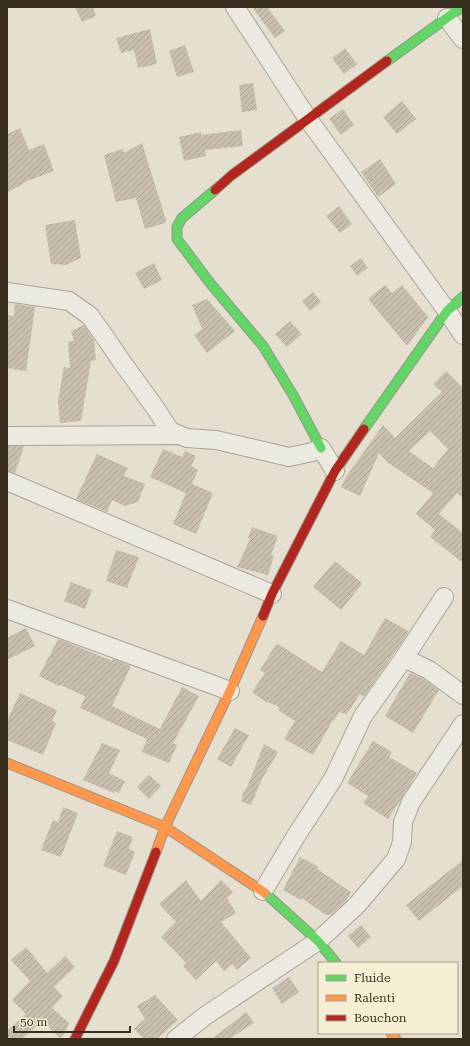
<svg xmlns="http://www.w3.org/2000/svg" width="470" height="1046" font-family="'Roboto Serif',serif">
<style>
.building{fill:url(#building-hatch);fill-rule:evenodd}
.lines{fill:none;stroke-linecap:round;stroke-linejoin:round}
.street-casing{stroke:#a9a497;stroke-width:20}
.fast-casing{stroke:#999487;stroke-width:11}
.slow-casing{stroke:#999487;stroke-width:11}
.jam-casing{stroke:#999487;stroke-width:11}
.street{stroke:#ece9e0;stroke-width:18}
.fast{stroke:#63d668;stroke-width:9}
.slow{stroke:#ff974d;stroke-width:9}
.jam{stroke:#b3261e;stroke-width:9}
</style>
<defs>
<pattern id="building-hatch" width="6" height="6" patternUnits="userSpaceOnUse"><rect width="6" height="6" fill="#c8bfaf"/><path d="M-1 1l2-2M0 6l6-6M5 7l2-2" fill="none" stroke="#ada496"/></pattern>
</defs>
<rect width="100%" height="100%" fill="#e4dfce"/>
<path class="building" d="M75,7H93L96,16L82,22Z
M252,7H267L285,31L275,38Z
M150,29L157,64L138,68L134,50L121,53L116,38Z
M185,45L194,72L177,77L169,51Z
M345,48L357,64L344,74L332,58Z
M253,83L257,110L242,112L239,85Z
M402,101L416,119L397,134L383,117Z
M343,109L354,125L341,135L330,120V118Z
M20,128L29,150L44,144L54,171L27,181L7,193V134Z
M241,130L243,146L205,150L206,156L184,161L179,137L201,132V135Z
M142,143L166,220L165,223L145,229L136,198L116,202L104,155L123,149L124,153Z
M380,159L396,184L378,197L361,172Z
M339,206L352,224L340,233L326,216Z
M75,220L81,258L66,265L51,264L45,225Z
M361,258L368,268L357,276L350,266Z
M154,263L162,280L144,289L135,273Z
M385,285L392,293L402,285L428,317L407,346L368,299Z
M313,292L321,302L310,311L302,301Z
M207,299L235,331L207,353L194,335L202,329L192,305Z
M15,304L35,307L26,371L7,368V315L14,316Z
M290,321L302,334L287,347L275,334Z
M84,325L94,340L96,360L91,361L81,421L60,423L58,401L64,367L70,368L68,342L74,341L71,331Z
M446,371L463,388V498L457,493L439,514L463,533V563L430,537L435,530L416,514L433,493L387,462L379,453L360,496L341,487L346,477L383,425L395,438L442,392L433,384ZM430,431L448,449L433,468L409,451Z
M8,446H24L15,473L7,471V451Z
M163,449L182,457L185,451L196,456L191,466L198,470L192,484L213,493L196,534L173,524L186,493L150,477Z
M97,454L128,468L124,476L145,484L138,502L125,506L112,500L107,512L76,499Z
M252,527L278,536L271,555L274,556L268,575L237,567L250,539L248,538Z
M116,550L139,557L127,588L106,581Z
M335,561L362,583V584L341,610L313,587Z
M71,582L92,590L85,609L64,601Z
M385,618L408,631V633L364,697L360,694L347,714L339,712L334,721L333,720L313,755L284,739L295,721L278,710L279,707L268,702L267,703L252,692L265,673L260,670L276,644L278,645V644L322,672L341,641L364,655Z
M26,628L35,646L7,660V638Z
M58,639L79,647L112,661L113,659L131,666L112,706L160,729L182,687L199,696L173,743L177,745L169,763L142,752L147,739L80,708L85,696L60,685L59,686L39,676Z
M410,673L424,679L439,690L413,733L385,716Z
M20,693L57,710L52,721L56,723L43,755L7,740V721Z
M235,728L249,735L231,767L217,759Z
M373,741L392,752L389,757L417,773L400,801L388,819L363,803L368,796L347,783Z
M102,743L120,750L109,773L125,781L119,793L114,791V793L83,780Z
M264,744L278,752L262,779L251,805L241,801L243,796L242,795L248,785Z
M149,775L161,786L149,799L137,787Z
M63,807L78,813L61,857L41,850L53,820L58,822Z
M117,831L133,837L129,849L135,852L126,875L103,866Z
M300,857L319,867L317,869L351,892L347,900L332,914L326,915L302,898L301,900L283,890Z
M463,860V886L419,921L406,905Z
M186,880L201,901L221,880L233,892L227,898L236,913L221,922L251,958L237,970L232,964L224,971L216,961L196,980L183,966L186,963L161,937L176,922L159,904Z
M361,925L371,937L358,948L348,936Z
M26,947L47,973L65,956L75,967L54,987L63,996L52,1008L69,1023L64,1034L60,1038L42,1021L22,1039H7V1031L26,1014L12,1000L30,981L11,960Z
M289,977L299,992L282,1004L272,988Z
M155,995L178,1020L157,1039H144L134,1029L145,1019L137,1006Z
M246,1012L254,1023L229,1039H212Z"/>
<g class="lines">
<defs>
<path id="street" d="M235,7L308,119L447,311L463,335
M447,18L463,39
M7,292L69,301L90,316L107,340L122,362L156,409L170,431L187,438L216,440L289,457L312,452L321,448L335,471
M7,436L178,435
M7,481L272,594
M7,609L230,691
M404,658L429,670L463,695
M263,891L296,836L333,779L363,716L404,658L444,597
M176,1039L205,1016L318,941L357,905L396,859L402,842L403,822L411,802L463,724"/>
<path id="fast" d="M387,61L462,7
M215,190L182,218L177,227V239L210,283L263,346L293,395L321,448
M364,429L447,311L463,297
M265,893L318,941L336,963"/>
<path id="slow" d="M7,763L165,827L265,893
M156,852L165,827L230,691L263,616
M391,1033L396,1039"/>
<path id="jam" d="M215,190L232,175L387,61
M263,616L272,594L335,471L364,429
M75,1039L114,961L156,852"/>
</defs>
<use href="#street" class="street-casing"/>
<use href="#fast" class="fast-casing"/>
<use href="#slow" class="slow-casing"/>
<use href="#jam" class="jam-casing"/>
<use href="#street" class="street"/>
<use href="#fast" class="fast"/>
<use href="#slow" class="slow"/>
<use href="#jam" class="jam"/>
</g>
<rect width="470" height="1046" fill="none" stroke="#382e20" stroke-width="16"/>
<rect x="318" y="962" width="140" height="72" fill="#f4eed5" stroke="#a9a18d"/>
<rect x="326" y="975" width="20" height="6" fill="#63d668" stroke="#a9a18d"/>
<text x="354" y="982" font-size="12" fill="#382e20">Fluide</text>
<rect x="326" y="995" width="20" height="6" fill="#ff974d" stroke="#a9a18d"/>
<text x="354" y="1002" font-size="12" fill="#382e20">Ralenti</text>
<rect x="326" y="1015" width="20" height="6" fill="#b3261e" stroke="#a9a18d"/>
<text x="354" y="1022" font-size="12" fill="#382e20">Bouchon</text>
<path d="M14 1026v6h116v-6" fill="none" stroke="#382e20" stroke-width="2"/>
<text x="20" y="1026" font-size="12" fill="#382e20" stroke="#f4eed5" stroke-width="3" paint-order="stroke">50 m</text>
</svg>
